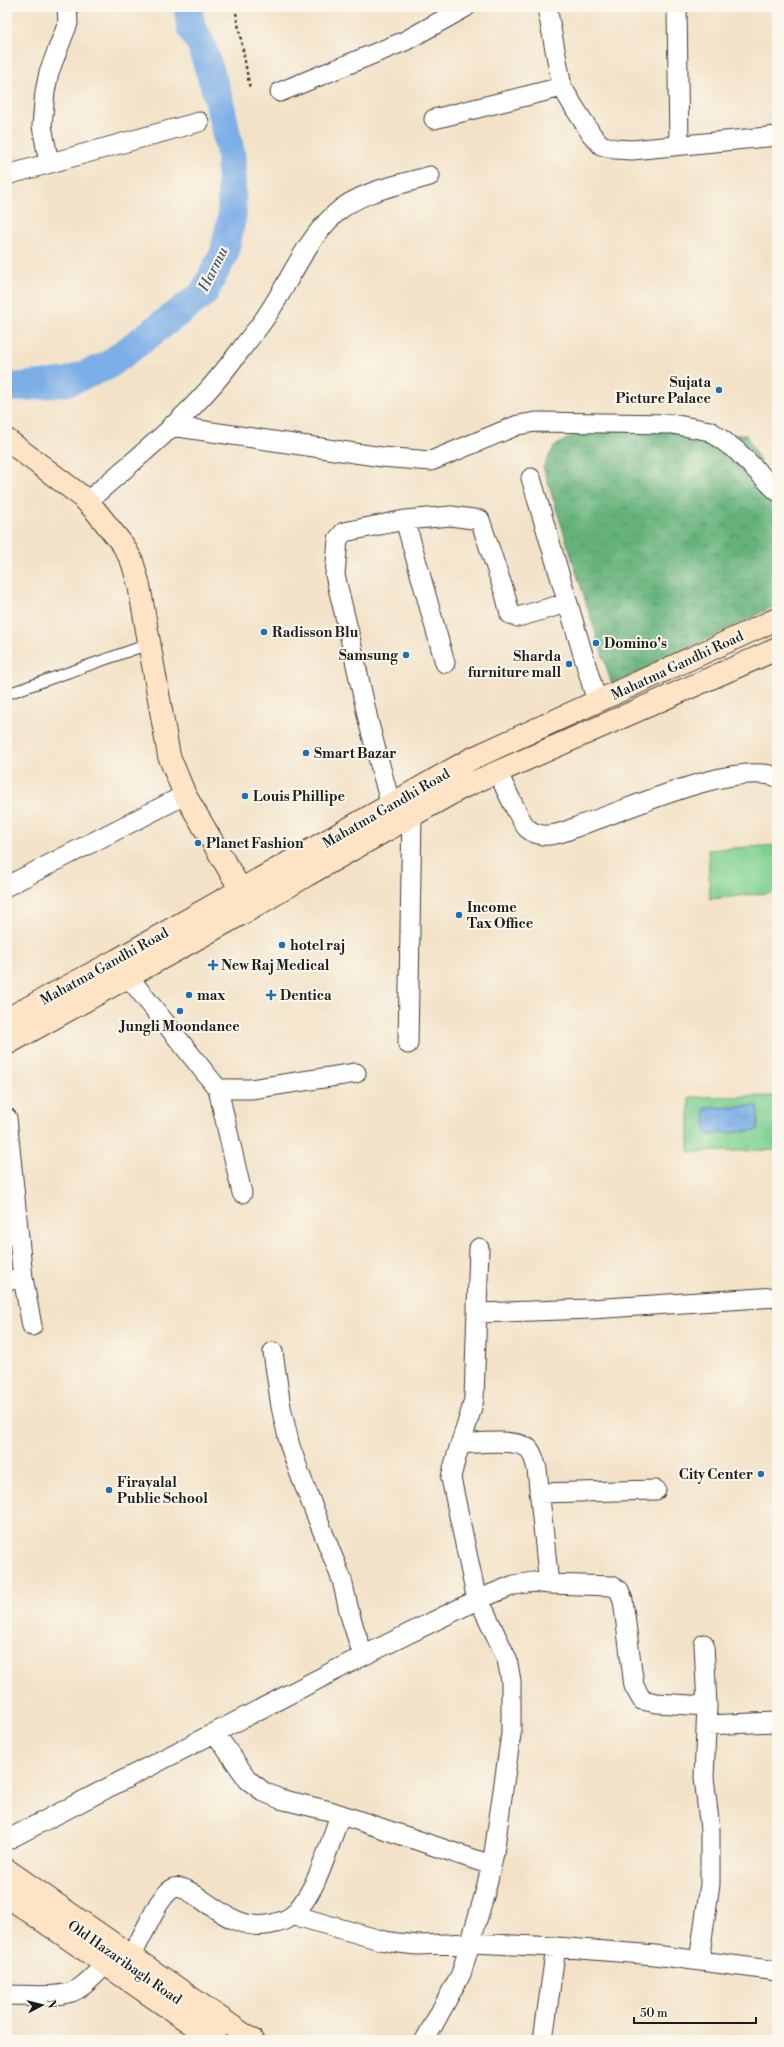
<svg xmlns="http://www.w3.org/2000/svg" width="784" height="2047" font-family="'Libre Bodoni',serif">
<style>
.forest{fill:url(#forest-crowns);stroke:#41674c}
.pitch{fill:#7ed091;stroke:#4d7656}
.water{fill:url(#water-ripples);stroke:#4c6582}
.lines{fill:none;stroke-linecap:round;stroke-linejoin:round}
.river{stroke:#7baee7;stroke-width:29}
.lane-casing{stroke:#3c3a36;stroke-width:12}
.street-casing{stroke:#3c3a36;stroke-width:21}
.secondary-casing{stroke:#3c3a36;stroke-width:24}
.path{stroke:#3c3a36;stroke-width:2.5;stroke-dasharray:3 3;stroke-linecap:butt}
.lane{stroke:#fff;stroke-width:10}
.street{stroke:#fff;stroke-width:19}
.secondary{stroke:#fee4c5;stroke-width:22}
.poi-dot{fill:#1f6fb2;stroke:#fbf7ec;stroke-width:1.5}
.labels{text-anchor:middle;stroke-width:4;stroke-linejoin:round;paint-order:stroke}
.poi-label{font-size:14px;font-weight:bold;fill:#1c1c1c;stroke:#fbf7ec;text-anchor:start}
.street-label{font-size:14px;fill:#1c1c1c;stroke:#fbf7ec}
.water-label{font-size:15px;font-style:italic;fill:#42566d;stroke:#fbf7ec}
</style>
<defs>
<pattern id="forest-crowns" width="20" height="18" patternUnits="userSpaceOnUse"><rect width="20" height="18" fill="#66b27b"/><path d="M2 6a3 3 0 1 1 6 0M12 15a3 3 0 1 1 6 0" fill="none" stroke="#539064"/></pattern>
<pattern id="water-ripples" width="26" height="14" patternUnits="userSpaceOnUse"><rect width="26" height="14" fill="#7baee7"/><path d="M2 4q2-2 4 0t4 0M15 11q2-2 4 0t4 0" fill="none" stroke="#648dba"/></pattern>
</defs>
<rect width="100%" height="100%" fill="#fbf7ec"/>
<filter id="ink" filterUnits="userSpaceOnUse"><feTurbulence type="fractalNoise" baseFrequency=".025" numOctaves="2"/><feDisplacementMap in="SourceGraphic" scale="8" xChannelSelector="R" yChannelSelector="G"/><feConvolveMatrix kernelMatrix="1 2 1 2 8 2 1 2 1" color-interpolation-filters="sRGB"/></filter>
<filter id="wash" filterUnits="userSpaceOnUse"><feTurbulence type="fractalNoise" baseFrequency=".012" numOctaves="4" result="noise"/><feDisplacementMap in="SourceGraphic" scale="16" xChannelSelector="R" yChannelSelector="G"/><feGaussianBlur stdDeviation="0.9" result="paint"/><feColorMatrix in="noise" values="0 0 0 0 0 0 0 0 0 0 0 0 0 0 0 0 0 1.4 0 .05"/><feComposite in="paint" operator="in"/></filter>
<g filter="url(#wash)">
<rect width="100%" height="100%" fill="#f3e2c7"/>
<path class="forest" d="M584,428L746,435L777,492V605L612,685L543,467L554,447Z"/>
<path class="pitch" d="M777,845V892L710,899L708,850Z
M777,1096V1150L689,1152V1097Z"/>
<path class="water" d="M758,1106V1130L706,1135L705,1108Z"/>
<g class="lines">
<path class="river" d="M7,388L67,382L107,366L203,294L224,254L232,216L231,156L219,100L201,44L191,27L188,7"/>
</g>
</g>
<g filter="url(#ink)">
<g class="lines">
<defs>
<path id="lane" d="M7,694L149,644"/>
<path id="street" d="M547,7L562,87L574,107L592,135L601,145L615,149L632,150L777,136
M677,7L679,145
M280,92L405,41L466,7
M434,119L562,87
M49,163L42,126L45,92L49,72L68,23L67,7
M7,175L199,122
M171,426L382,457L431,461L518,425L536,422L672,424L710,431L737,451L777,491
M531,478L597,702
M87,502C128,465 173,430 209,389C226,370 241,349 257,329C286,293 300,246 335,214C359,191 399,185 430,176
M445,663L405,520L451,516L480,520L505,594L510,614L518,617L567,603
M497,771C502,781 521,823 527,828C532,833 542,836 549,835C560,835 573,828 584,824C630,809 733,761 777,777
M391,806L369,724L349,633L335,575L338,539L344,532L405,520
M7,886L185,795
M127,979L135,985L218,1089H251L356,1073
M408,1044L412,815
M218,1089L242,1193
M7,1118L23,1278L32,1326
M7,1280L23,1278
M477,1313L591,1309L777,1297
M273,1352L281,1407L290,1446L301,1477L342,1580L350,1615L363,1656
M539,1493L656,1490
M549,1584L612,1586L619,1590L623,1600L634,1686L642,1700L657,1703L707,1706
M706,1725L777,1722
M215,1733L248,1780L264,1792L280,1799L330,1811L491,1865
M7,1840L363,1656L479,1599L514,1585L533,1582L549,1584L537,1469C535,1463 534,1455 529,1449C516,1438 478,1443 461,1444
M293,1915L380,1940L398,1943L418,1945L471,1943L556,1947L655,1955L777,1971
M131,1957L159,1903C163,1898 168,1890 174,1888C195,1882 229,1938 276,1923C283,1921 290,1919 295,1913C319,1886 328,1848 340,1815
M699,1961L710,1884V1830L704,1777L707,1706L704,1644
M7,1995C27,1995 52,1998 72,1992C83,1988 92,1977 101,1969
M425,2040L461,1974L485,1893L494,1853L511,1734V1681L507,1659L475,1591L451,1478C456,1451 468,1426 474,1399L479,1248
M543,2040L556,1947"/>
<path id="secondary" d="M7,440L80,495L95,510L123,545L132,561L139,585L169,756L185,795L248,902
M7,1019L117,960L471,759L777,619
M7,1044L252,908L307,875L461,788L777,649
M7,1870L252,2040
M7,1896L215,2040"/>
</defs>
<use href="#lane" class="lane-casing"/>
<use href="#street" class="street-casing"/>
<use href="#secondary" class="secondary-casing"/>
<path class="path" d="M235,7L250,89"/>
<use href="#lane" class="lane"/>
<use href="#street" class="street"/>
<use href="#secondary" class="secondary"/>
</g>
</g>
<g class="poi-dot">
<circle cx="719" cy="390" r="4"/>
<circle cx="264" cy="632" r="4"/>
<circle cx="596" cy="643" r="4"/>
<circle cx="406" cy="655" r="4"/>
<circle cx="569" cy="664" r="4"/>
<circle cx="306" cy="753" r="4"/>
<circle cx="245" cy="796" r="4"/>
<circle cx="198" cy="843" r="4"/>
<circle cx="459" cy="915" r="4"/>
<circle cx="282" cy="945" r="4"/>
<path d="M211 959h4v4h4v4h-4v4h-4v-4h-4v-4h4z"/>
<circle cx="189" cy="995" r="4"/>
<path d="M269 989h4v4h4v4h-4v4h-4v-4h-4v-4h4z"/>
<circle cx="180" cy="1011" r="4"/>
<circle cx="761" cy="1474" r="4"/>
<circle cx="109" cy="1490" r="4"/>
</g>
<g class="labels">
<g class="poi-label">
<text x="711" y="387" text-anchor="end">Sujata<tspan x="711" dy="16">Picture Palace</tspan></text>
<text x="272" y="637">Radisson Blu</text>
<text x="604" y="648">Domino's</text>
<text x="398" y="660" text-anchor="end">Samsung</text>
<text x="561" y="661" text-anchor="end">Sharda<tspan x="561" dy="16">furniture mall</tspan></text>
<text x="314" y="758">Smart Bazar</text>
<text x="253" y="801">Louis Phillipe</text>
<text x="206" y="848">Planet Fashion</text>
<text x="467" y="912">Income<tspan x="467" dy="16">Tax Office</tspan></text>
<text x="290" y="950">hotel raj</text>
<text x="221" y="970">New Raj Medical</text>
<text x="197" y="1000">max</text>
<text x="280" y="1000">Dentica</text>
<text x="180" y="1031" text-anchor="middle">Jungli Moondance</text>
<text x="753" y="1479" text-anchor="end">City Center</text>
<text x="117" y="1487">Firayalal<tspan x="117" dy="16">Public School</tspan></text>
</g>
<g class="street-label">
<text transform="translate(677 665) rotate(-25)" y="5">Mahatma Gandhi Road</text>
<text transform="translate(386 808) rotate(-30)" y="5">Mahatma Gandhi Road</text>
<text transform="translate(104 966) rotate(-29)" y="5">Mahatma Gandhi Road</text>
<text transform="translate(125 1962) rotate(35)" y="5">Old Hazaribagh Road</text>
</g>
<g class="water-label">
<text transform="translate(213 269) rotate(-63)" y="5">Harmu</text>
</g>
</g>
<rect width="784" height="2047" fill="none" stroke="#fbf7ec" stroke-width="24"/>
<g transform="translate(42 2005) rotate(83)" stroke="#fbf7ec" stroke-width="3" paint-order="stroke">
<path d="M0-3L7 15L0 10L-7 15Z" fill="#1c1c1c"/>
<text y="-6" font-size="11" font-weight="bold" text-anchor="middle" fill="#1c1c1c">N</text>
</g>
<path d="M634 2017v6h122v-6" fill="none" stroke="#1c1c1c" stroke-width="2"/>
<text x="640" y="2017" font-size="12" fill="#1c1c1c" stroke="#fbf7ec" stroke-width="3" paint-order="stroke">50 m</text>
</svg>
